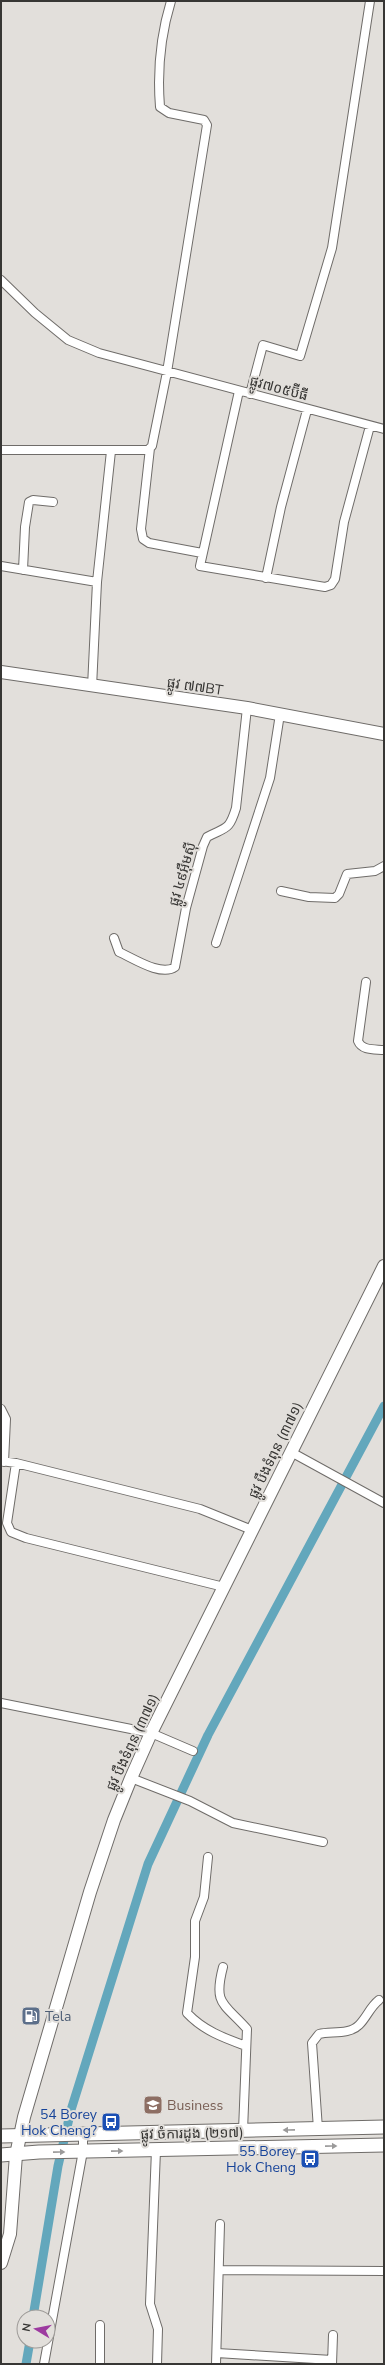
<svg xmlns="http://www.w3.org/2000/svg" width="385" height="2365" font-family="'Nunito Sans','Noto Sans Khmer',sans-serif">
<style>
.lines{fill:none;stroke-linecap:round;stroke-linejoin:round}
.canal{stroke:#63a7bc;stroke-width:9}
.street-casing{stroke:#6f6c69;stroke-width:10}
.secondary-casing{stroke:#6f6c69;stroke-width:14}
.primary-casing{stroke:#6f6c69;stroke-width:15}
.street{stroke:#fff;stroke-width:8}
.secondary{stroke:#fff;stroke-width:12}
.primary{stroke:#fff;stroke-width:13}
.oneway{fill:#9b9a9a}
.labels{text-anchor:middle;stroke-width:4;stroke-linejoin:round;paint-order:stroke}
.street-label{font-size:14px;fill:#373634;stroke:#e2dfdb}
.service-label{font-size:14px;fill:#4e5e75;stroke:#e2dfdb;text-anchor:start}
.education-label{font-size:14px;fill:#785e54;stroke:#e2dfdb;text-anchor:start}
.transit-label{font-size:14px;fill:#164399;stroke:#e2dfdb;text-anchor:end}
</style>
<rect width="100%" height="100%" fill="#e2dfdb"/>
<g class="lines">
<path class="canal" d="M33,2317L58,2166L71,2110L148,1864L208,1735L384,1406
M26,2364L30,2341"/>
<defs>
<path id="street" d="M1,280L35,313L68,340L99,353L384,429
M239,391L200,566L325,587L331,585L335,579L344,522L370,426
M250,394L263,345L300,356L332,248L370,1
M150,448L141,529L143,539L149,543L202,553
M1,450H148L152,446L167,372L207,125L204,120L169,113L160,107C157,69 160,37 171,1
M1,566L97,582
M23,570L25,527L29,502L33,500L53,502
M266,578L281,507L307,410
M92,687L97,582L111,451
M281,891L309,897L335,898L339,894L347,874L375,871L384,866
M114,938L119,952C133,958 161,977 175,967L186,908L203,846L207,837C226,827 229,831 236,808L247,708
M216,943L270,778L280,714
M366,982L358,1041C362,1051 375,1049 384,1050
M1,1409L6,1419L4,1462
M291,1452L384,1503
M1,1461L16,1463L200,1509L252,1530
M16,1463L7,1523L11,1532L26,1538L224,1587
M1,1703L151,1733L193,1751
M131,1778L190,1801L233,1823L323,1842
M208,1857L204,1897L195,1921V1957L187,2013C204,2031 224,2038 246,2046
M223,1967C213,2005 224,2003 247,2029L243,2131
M318,2129L312,2043L319,2034C331,2031 349,2035 359,2025C367,2017 370,2007 379,2000
M156,2150L150,2304L158,2329L157,2364
M219,2270L384,2271
M217,2353L332,2360
M44,2364L83,2151V2134
M100,2364V2325
M216,2364L220,2224
M332,2364L333,2335"/>
<path id="secondary" d="M1,672L247,708L384,734
M1,2263L10,2234L16,2155L24,2117L90,1892L114,1820L131,1778L151,1733L384,1266"/>
<path id="primary" d="M1,2136L384,2127
M1,2155L39,2152L384,2145"/>
</defs>
<use href="#street" class="street-casing"/>
<use href="#secondary" class="secondary-casing"/>
<use href="#primary" class="primary-casing"/>
<use href="#street" class="street"/>
<use href="#secondary" class="secondary"/>
<use href="#primary" class="primary"/>
</g>
<defs><path id="oneway-solid" d="M-6-.8H1V-3.2L6.5 0L1 3.2V.8H-6Z"/></defs>
<g class="oneway">
<use href="#oneway-solid" transform="translate(289 2130) rotate(179)"/>
<use href="#oneway-solid" transform="translate(331 2146) rotate(-1)"/>
<use href="#oneway-solid" transform="translate(117 2151) rotate(-1)"/>
<use href="#oneway-solid" transform="translate(59 2152) rotate(-1)"/>
</g>
<defs>
<symbol id="fuel-square" viewBox="-11 -11 22 22"><rect x="-9" y="-9" width="18" height="18" rx="4" fill="#5c6f8a" stroke="#e2dfdb"/><path d="M-5.5-6h7V0h2V4h1.3V-2.5L3-4.5l.8-.8L6-3V5H2.5V1h-1V6h-7ZM-4.2-4.7v3.2H.2V-4.7Z" fill="#fff"/></symbol>
<symbol id="university-square" viewBox="-11 -11 22 22"><rect x="-9" y="-9" width="18" height="18" rx="4" fill="#8d6e63" stroke="#e2dfdb"/><path d="M0-5L7-2L0 1L-7-2ZM-4 1L0 2.5L4 1V4Q0 6-4 4Z" fill="#fff"/></symbol>
<symbol id="bus-square" viewBox="-11 -11 22 22"><rect x="-9" y="-9" width="18" height="18" rx="4" fill="#1a4fb4" stroke="#e2dfdb"/><path d="M-5-6H5V4H4V6H2V4H-2V6H-4V4H-5ZM-3.5-4V0h7V-4ZM-3.5 1.2v1.5H-2V1.2ZM2 1.2v1.5H3.5V1.2Z" fill="#fff"/></symbol>
</defs>
<g fill-rule="evenodd">
<use href="#fuel-square" x="20" y="2005" width="22" height="22"/>
<use href="#university-square" x="142" y="2094" width="22" height="22"/>
<use href="#bus-square" x="100" y="2111" width="22" height="22"/>
<use href="#bus-square" x="299" y="2148" width="22" height="22"/>
</g>
<g class="labels">
<g class="street-label">
<text transform="translate(279 388) rotate(15)" y="5">ផ្លូវ៧០៥ប៊ីធី</text>
<text transform="translate(195 686) rotate(8)" y="5">ផ្លូវ ៧៧BT</text>
<text transform="translate(182 874) rotate(-74)" y="5">ផ្លូវ ៤៩អ៊ឹមស៊ី</text>
<text transform="translate(275 1450) rotate(-64)" y="5">ផ្លូវ បឹងទំពុន (៣៧១)</text>
<text transform="translate(132 1742) rotate(-65)" y="5">ផ្លូវ បឹងទំពុន (៣៧១)</text>
<text transform="translate(192 2133) rotate(-1)" y="5">ផ្លូវ ចំការដូង (២១៧)</text>
</g>
<g class="service-label">
<text x="45" y="2021">Tela</text>
</g>
<g class="education-label">
<text x="167" y="2110">Business</text>
</g>
<g class="transit-label">
<text x="97" y="2119">54 Borey<tspan x="97" dy="16">Hok Cheng?</tspan></text>
<text x="296" y="2156">55 Borey<tspan x="296" dy="16">Hok Cheng</tspan></text>
</g>
</g>
<rect width="385" height="2365" fill="none" stroke="#373634" stroke-width="4"/>
<g transform="translate(36 2329) rotate(280)"><circle r="19" fill="#e2dfdb" stroke="#9e9b98"/>
<path d="M0-3L7 15L0 10L-7 15Z" fill="#9d3aa0"/>
<text y="-6" font-size="11" font-weight="bold" text-anchor="middle" fill="#373634">N</text>
</g>
</svg>
